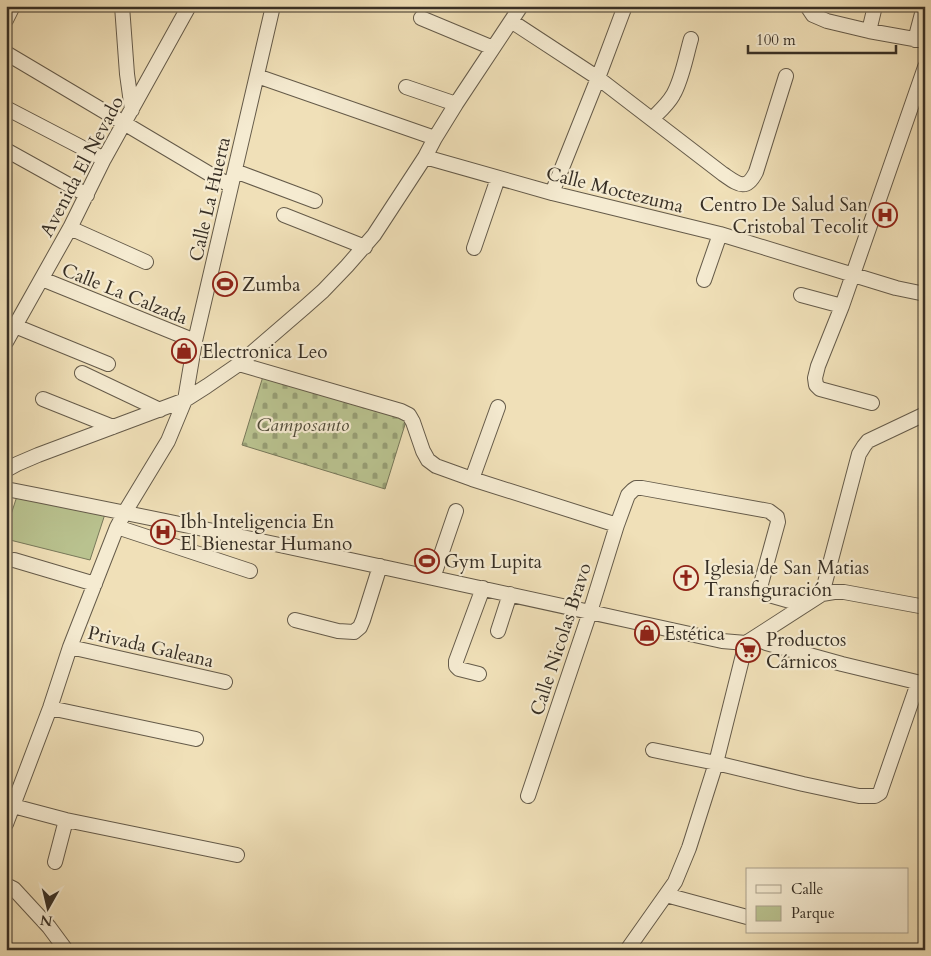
<svg xmlns="http://www.w3.org/2000/svg" width="931" height="956" font-family="Cardo,serif">
<style>
.cemetery{fill:url(#cemetery-stones);stroke:#78785a}
.park{fill:#b9c28f;stroke:#78785a}
.lines{fill:none;stroke-linecap:round;stroke-linejoin:round}
.minor-casing{stroke:#655b4a;stroke-width:16}
.minor{stroke:#f5ebd1;stroke-width:14}
.labels{text-anchor:middle;stroke-width:4.5;stroke-linejoin:round;paint-order:stroke}
.street-label{font-size:19px;fill:#372f25;stroke:#f5ebd1}
.poi-label{font-size:19px;fill:#372f25;stroke:#f5ebd1;text-anchor:start}
.park-label{font-size:19px;font-style:italic;fill:#514c3a;stroke:#f5ebd1}
</style>
<defs>
<pattern id="cemetery-stones" width="16" height="16" patternUnits="userSpaceOnUse" patternTransform="scale(1.25)"><rect width="16" height="16" fill="#b9c28f"/><path d="M2 7V4a2 2 0 0 1 4 0v3zM10 15v-3a2 2 0 0 1 4 0v3z" fill="#979e75"/></pattern>
</defs>
<rect width="100%" height="100%" fill="#f0e0b8"/>
<filter id="stains"><feTurbulence type="fractalNoise" baseFrequency=".004" numOctaves="4"/><feColorMatrix values="0 0 0 0 .2 0 0 0 0 .09 0 0 0 0 .02 0 0 0 .5 -.17"/></filter>
<radialGradient id="worn" r=".72"><stop offset=".6" stop-color="#630" stop-opacity="0"/><stop offset="1" stop-color="#630" stop-opacity=".3"/></radialGradient>
<path class="cemetery" d="M264,373L407,418L385,489L242,445Z"/>
<path class="park" d="M18,493L105,514L90,560L6,539V530Z"/>
<g class="lines">
<defs>
<path id="minor" d="M122,6L127,74L132,110
M807,6L813,15L827,21L869,31L925,41
M421,18L493,48
M6,20L13,6
M511,21L598,78L723,174C738,184 746,192 756,172L786,76
M869,31L875,6
M915,40L924,6
M6,53L208,173L231,186
M257,76L435,138
M406,87L456,104
M6,108L104,159
M652,119C660,111 668,104 673,95C682,80 686,56 691,39
M6,150L87,195
M425,157L552,193L720,234L896,288L925,294
M235,171L315,201
M552,193L598,78L625,6
M284,215L365,247
M70,228L146,262
M474,248L498,178
M42,279L195,341
M704,280L720,234
M801,295L842,306
M15,326L108,364
M6,342L70,228L104,159L189,6
M239,364L401,411L409,415L413,422L423,451L428,460L436,466L472,479L617,525
M82,373L160,410
M43,399L113,427
M872,403L820,389L816,385L815,378L818,366L842,306L925,67
M6,470L17,464L38,455L185,400L207,386L239,364L305,307L323,291L347,266L374,235L425,157L435,138L456,104L521,6
M472,479L498,407
M6,489C246,536 484,589 722,641L746,643L822,594L834,592H844L925,607
M117,527L250,571
M14,560L95,584
M433,578L456,511
M822,594L859,454L864,446L868,441L925,414
M295,620L338,631L354,632L360,627L363,620L380,566
M498,631L510,594
M755,638L766,643L842,664L925,684
M70,647L225,682
M479,674L459,669L456,666V661L483,588
M50,708L196,739
M653,750L716,763L803,784L859,796H875L880,793L882,787L918,683
M528,796L590,612L617,525L628,495L633,490L636,488H642L769,511L777,517L778,522L761,584C761,591 763,592 769,595L804,605
M13,806L66,820L237,855
M6,824L50,708L70,647L117,527L125,512L168,441L185,400L195,341L273,6
M55,862L66,820
M6,885L14,889L49,927L66,950
M666,895L747,917
M627,950L675,882L689,848L716,763L746,643"/>
</defs>
<use href="#minor" class="minor-casing"/>
<use href="#minor" class="minor"/>
</g>
<defs>
<symbol id="hospital-ring" viewBox="-11 -11 22 22"><circle r="9.5" fill="#f5ebd1" stroke="#8f2418" stroke-width="1.5"/><path d="M-5-5h3v3.5h4V-5h3V5h-3V1.5h-4V5h-3Z" fill="#8f2418"/></symbol>
<symbol id="stadium-ring" viewBox="-11 -11 22 22"><circle r="9.5" fill="#f5ebd1" stroke="#8f2418" stroke-width="1.5"/><path d="M0-5a6.5 5 0 1 0 0 10a6.5 5 0 1 0 0-10ZM-3.5-1.8h7v3.6h-7Z" fill="#8f2418"/></symbol>
<symbol id="shop-ring" viewBox="-11 -11 22 22"><circle r="9.5" fill="#f5ebd1" stroke="#8f2418" stroke-width="1.5"/><path d="M-5-2.5h2.3a2.7 3.5 0 0 1 5.4 0H5L5.5 6h-11ZM-1.5-2.5h3a1.5 2.3 0 0 0-3 0Z" fill="#8f2418"/></symbol>
<symbol id="church-ring" viewBox="-11 -11 22 22"><circle r="9.5" fill="#f5ebd1" stroke="#8f2418" stroke-width="1.5"/><path d="M-1.2-6h2.4v3.5h3.3v2.4h-3.3V6h-2.4V-.1h-3.3v-2.4h3.3Z" fill="#8f2418"/></symbol>
<symbol id="supermarket-ring" viewBox="-11 -11 22 22"><circle r="9.5" fill="#f5ebd1" stroke="#8f2418" stroke-width="1.5"/><path d="M-6-5.5h2.5l.6 2H6L4.5 2H-2.5L-4.4-4H-6ZM-1.5 3.2a1.3 1.3 0 1 0 .1 0ZM3 3.2a1.3 1.3 0 1 0 .1 0Z" fill="#8f2418"/></symbol>
</defs>
<g fill-rule="evenodd">
<use href="#hospital-ring" x="871" y="201" width="28" height="28"/>
<use href="#stadium-ring" x="211" y="270" width="28" height="28"/>
<use href="#shop-ring" x="170" y="337" width="28" height="28"/>
<use href="#hospital-ring" x="149" y="518" width="28" height="28"/>
<use href="#stadium-ring" x="413" y="547" width="28" height="28"/>
<use href="#church-ring" x="672" y="564" width="28" height="28"/>
<use href="#shop-ring" x="633" y="619" width="28" height="28"/>
<use href="#supermarket-ring" x="734" y="636" width="28" height="28"/>
</g>
<g class="labels">
<g class="street-label">
<text transform="translate(81 166) rotate(-62)" y="7">Avenida El Nevado</text>
<text transform="translate(615 189) rotate(14)" y="7">Calle Moctezuma</text>
<text transform="translate(209 199) rotate(-77)" y="7">Calle La Huerta</text>
<text transform="translate(125 293) rotate(22)" y="7">Calle La Calzada</text>
<text transform="translate(560 639) rotate(-72)" y="7">Calle Nicolas Bravo</text>
<text transform="translate(151 646) rotate(13)" y="7">Privada Galeana</text>
</g>
<g class="poi-label">
<text x="868" y="211" text-anchor="end">Centro De Salud San<tspan x="868" dy="22">Cristobal Tecolit</tspan></text>
<text x="242" y="291">Zumba</text>
<text x="202" y="358">Electronica Leo</text>
<text x="180" y="528">Ibh Inteligencia En<tspan x="180" dy="22">El Bienestar Humano</tspan></text>
<text x="444" y="568">Gym Lupita</text>
<text x="704" y="574">Iglesia de San Matias<tspan x="704" dy="22">Transfiguración</tspan></text>
<text x="664" y="640">Estética</text>
<text x="766" y="646">Productos<tspan x="766" dy="22">Cárnicos</tspan></text>
</g>
<g class="park-label">
<text x="303" y="431">Camposanto</text>
</g>
</g>
<rect width="931" height="956" fill="none" stroke="#f0e0b8" stroke-width="25"/>
<rect x="8" y="8" width="916" height="941" fill="none" stroke="#372f25" stroke-width="2.5"/>
<rect x="12" y="12" width="906" height="931" fill="none" stroke="#372f25"/>
<rect x="746" y="868" width="162" height="65" fill="#f5ebd1" stroke="#a9a08c"/>
<rect x="756" y="885" width="25" height="8" fill="#f5ebd1" stroke="#a9a08c"/>
<text x="791" y="894" font-size="15" fill="#372f25">Calle</text>
<rect x="756" y="906" width="25" height="15" fill="#b9c28f" stroke="#a9a08c"/>
<text x="791" y="918" font-size="15" fill="#372f25">Parque</text>
<g transform="translate(48 908) rotate(188)" stroke="#f5ebd1" stroke-width="4" paint-order="stroke">
<path d="M0-4L9 19L0 12L-9 19Z" fill="#372f25"/>
<text y="-8" font-size="14" font-weight="bold" text-anchor="middle" fill="#372f25">N</text>
</g>
<path d="M748 45v8h148v-8" fill="none" stroke="#372f25" stroke-width="2.5"/>
<text x="756" y="45" font-size="15" fill="#372f25" stroke="#f5ebd1" stroke-width="4" paint-order="stroke">100 m</text>
<rect width="100%" height="100%" filter="url(#stains)"/>
<rect width="100%" height="100%" fill="url(#worn)"/>
</svg>
